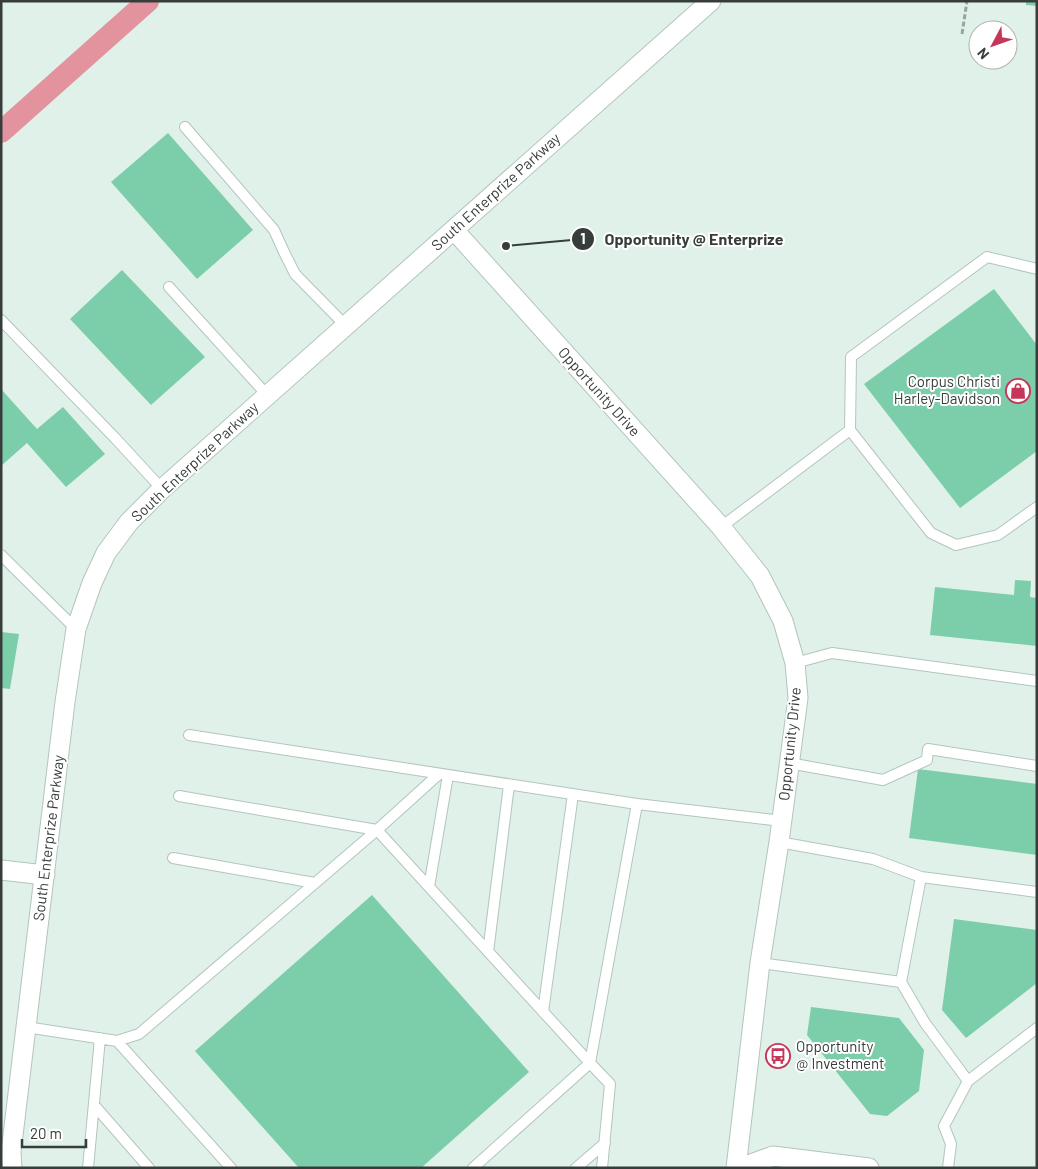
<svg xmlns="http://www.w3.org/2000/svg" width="1038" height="1169" font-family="Barlow,sans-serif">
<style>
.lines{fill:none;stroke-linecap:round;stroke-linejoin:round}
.canal{stroke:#e3939e;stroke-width:22}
.building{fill:#7cceaa}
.service-casing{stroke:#b3c5bc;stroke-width:12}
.minor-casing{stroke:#b3c5bc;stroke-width:21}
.path{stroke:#97a59e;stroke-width:3;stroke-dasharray:5 2.5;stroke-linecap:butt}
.service{stroke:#fff;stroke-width:10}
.minor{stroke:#fff;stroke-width:19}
.labels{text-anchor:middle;stroke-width:4;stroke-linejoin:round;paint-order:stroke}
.street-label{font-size:15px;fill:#363d3a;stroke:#fff}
.poi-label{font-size:15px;fill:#363d3a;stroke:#fff;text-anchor:end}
.leader{fill:none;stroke:#363d3a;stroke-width:2}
.callout-dot{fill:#363d3a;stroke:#fff;stroke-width:2}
.mark-label{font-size:15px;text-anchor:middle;font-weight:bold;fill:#fff}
.callout-label{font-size:16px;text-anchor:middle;font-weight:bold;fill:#363d3a;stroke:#fff;stroke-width:4;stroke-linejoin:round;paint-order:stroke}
</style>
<rect width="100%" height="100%" fill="#dff1e8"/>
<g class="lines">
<path class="canal" d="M1,132L148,1"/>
</g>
<path class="building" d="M1026,1H1037V6L1026,5Z
M168,133L253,230L197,279L111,182Z
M122,270L205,357L151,405L70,319Z
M994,289L1037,345V451L960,508L864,384Z
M1,389L37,429L63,407L105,454L66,487L27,443L1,466Z
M1015,580L1031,581L1030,597L1037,598V646L930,635L935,587L1014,595Z
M1,632L19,634L10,689L1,688Z
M918,769L1037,784V855L909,838Z
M372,895L529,1072L421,1168H299L195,1051Z
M954,919L1037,930V983L966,1038L942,1010Z
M811,1007L899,1018L924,1050L919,1091L887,1116L870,1114L807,1035Z"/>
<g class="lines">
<defs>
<path id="service" d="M185,127L274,230L284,252L295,274L345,325
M169,287L267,395
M1,320L115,438L162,489
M850,430L931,533L956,545L998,535L1037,507
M721,527L850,430L851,357L987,257L1037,269
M1,555L76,629
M795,663L832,653L1037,681
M189,735L637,804
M789,763L883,780L927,760L928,749L1037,766
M179,796L377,830L439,774
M779,842L873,859L921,877
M173,858L315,883
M429,887L448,775
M488,952L509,785
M760,963L901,982L925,1023L968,1081
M901,982L921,877L1037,892
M543,1012L573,794
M26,1027L117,1041L139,1034L377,830L590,1063L473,1168
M117,1041L231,1168
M94,1105L149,1168
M88,1168L100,1038
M576,1168L605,1143
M602,1168L610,1084L590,1063L637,804L782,821
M948,1168L951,1144L944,1126L968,1081L1037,1028"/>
<path id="minor" d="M454,230L721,527L760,576L783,621L795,663L798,698L779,842L760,963L736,1168
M1,870L45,875
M12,1168L11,1152L65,702L76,629L92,583L106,553L129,522L162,489L711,1
M740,1168L773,1156L869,1168"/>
</defs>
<use href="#service" class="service-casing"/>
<use href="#minor" class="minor-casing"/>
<path class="path" d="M962,34L967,1"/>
<use href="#service" class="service"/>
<use href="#minor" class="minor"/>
</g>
<defs>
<symbol id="shop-ring" viewBox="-11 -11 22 22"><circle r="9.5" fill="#fff" stroke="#c63659" stroke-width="1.5"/><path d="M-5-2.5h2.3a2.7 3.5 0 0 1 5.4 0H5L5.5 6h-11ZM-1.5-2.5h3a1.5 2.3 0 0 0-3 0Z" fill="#c63659"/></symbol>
<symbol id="bus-ring" viewBox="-11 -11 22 22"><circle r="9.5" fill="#fff" stroke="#c63659" stroke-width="1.5"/><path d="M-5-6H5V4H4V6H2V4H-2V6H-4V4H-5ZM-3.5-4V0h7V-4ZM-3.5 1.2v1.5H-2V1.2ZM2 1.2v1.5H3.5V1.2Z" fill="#c63659"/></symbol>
</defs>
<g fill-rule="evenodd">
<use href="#shop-ring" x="1004" y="377" width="28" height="28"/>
<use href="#bus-ring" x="764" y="1042" width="28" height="28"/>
</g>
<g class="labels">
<g class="street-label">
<text transform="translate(496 192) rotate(-42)" y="5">South Enterprize Parkway</text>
<text transform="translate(599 392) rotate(48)" y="5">Opportunity Drive</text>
<text transform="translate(195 462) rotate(-43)" y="5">South Enterprize Parkway</text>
<text transform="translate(790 744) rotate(-84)" y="5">Opportunity Drive</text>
<text transform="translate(49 838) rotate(-83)" y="5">South Enterprize Parkway</text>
</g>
<g class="poi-label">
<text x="1000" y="387">Corpus Christi<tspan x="1000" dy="17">Harley-Davidson</tspan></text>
<text x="796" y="1052" text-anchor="start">Opportunity<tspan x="796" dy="17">@ Investment</tspan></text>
</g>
</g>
<path class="leader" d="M506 246L583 239"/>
<g class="callout-dot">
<circle cx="506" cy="246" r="5"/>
<circle cx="583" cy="239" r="12"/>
</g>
<g class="mark-label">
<text x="583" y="244">1</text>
</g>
<g class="callout-label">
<text x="694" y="245">Opportunity @ Enterprize</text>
</g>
<rect width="1038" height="1169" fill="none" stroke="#363d3a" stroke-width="5"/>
<g transform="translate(993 45) rotate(229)"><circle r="24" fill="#ffffff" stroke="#afb1b0"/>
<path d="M0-4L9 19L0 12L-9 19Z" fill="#c63659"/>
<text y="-8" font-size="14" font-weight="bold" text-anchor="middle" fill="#363d3a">N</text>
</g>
<path d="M22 1139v8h64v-8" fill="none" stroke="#363d3a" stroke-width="2.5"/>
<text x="30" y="1139" font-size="15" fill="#363d3a" stroke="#ffffff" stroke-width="4" paint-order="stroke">20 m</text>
</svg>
